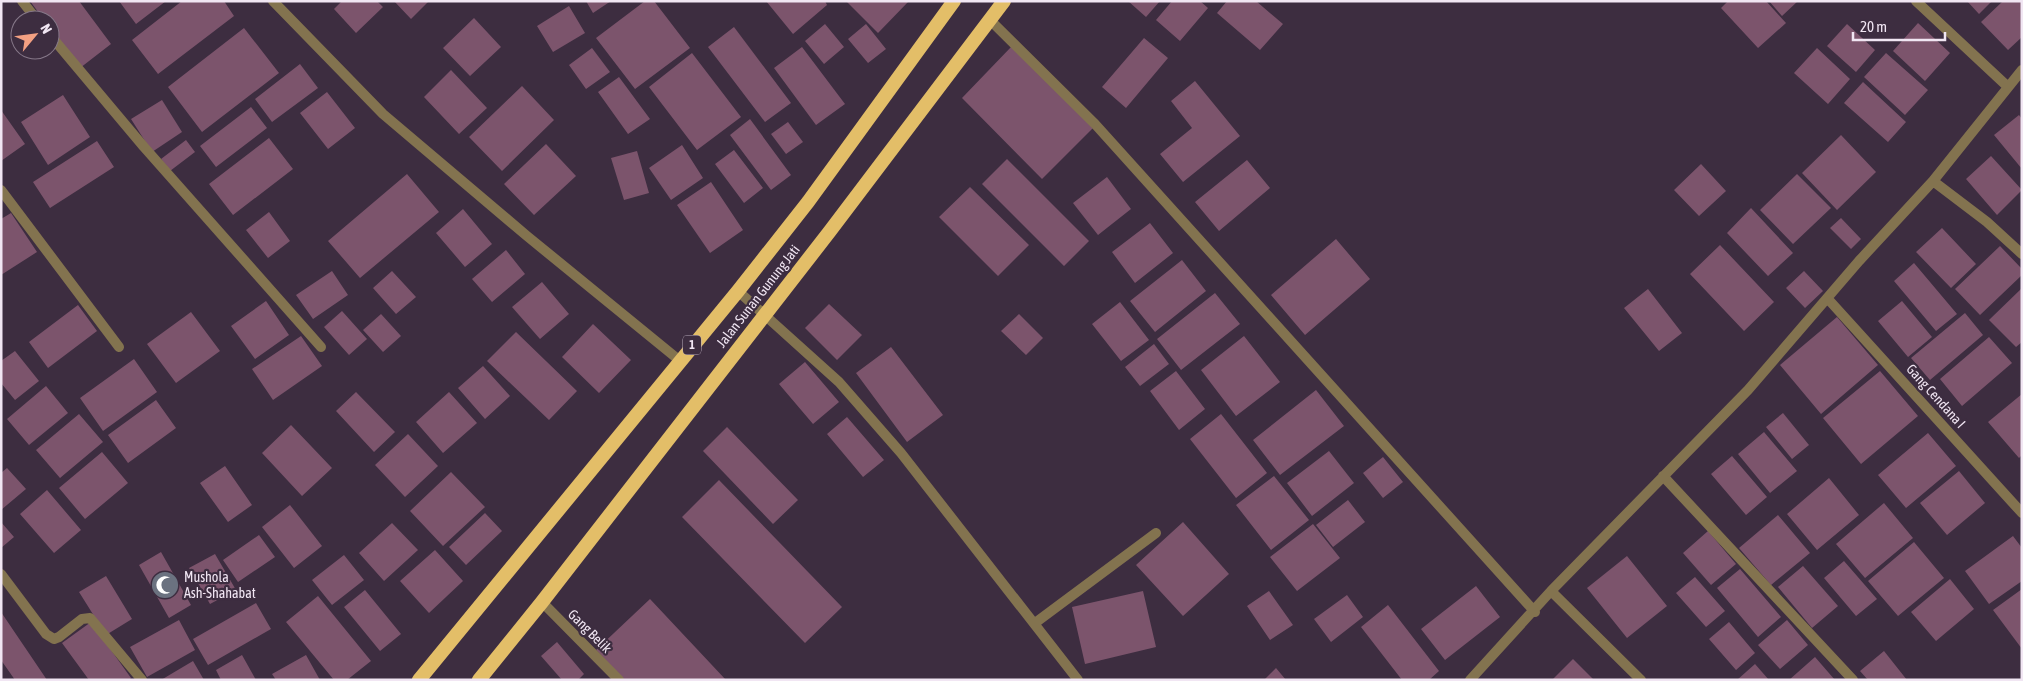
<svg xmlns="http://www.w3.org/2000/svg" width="2023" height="681" font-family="'Asap Condensed',sans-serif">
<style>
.building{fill:#7c546c}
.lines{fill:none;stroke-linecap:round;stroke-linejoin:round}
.service{stroke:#83734f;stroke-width:10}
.minor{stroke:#83734f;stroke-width:10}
.trunk{stroke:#e3be68;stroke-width:14}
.labels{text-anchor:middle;stroke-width:4.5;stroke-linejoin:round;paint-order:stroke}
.shield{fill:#3d2d40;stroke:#bbaebd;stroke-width:1}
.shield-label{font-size:12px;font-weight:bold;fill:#f1e6f3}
.street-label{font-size:14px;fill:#f1e6f3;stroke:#3d2d40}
.poi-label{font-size:14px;fill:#f1e6f3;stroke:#3d2d40;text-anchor:start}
</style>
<rect width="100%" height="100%" fill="#3d2d40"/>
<path class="building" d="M30,1H79L111,44L80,68L50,28V20H44Z
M119,1H166L136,24Z
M182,1H224L234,16L158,74L132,40Z
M342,1H377L383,7L356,33L334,9Z
M394,1H429L411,19Z
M586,1H611L593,13Z
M645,1H654L690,48L635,89L596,38Z
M766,1H825L827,5L793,34Z
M846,1H909L878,33Z
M1128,1H1160L1146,17Z
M1172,1H1200L1208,8L1180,41L1156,20Z
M1227,1H1256L1283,24L1260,50L1217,13Z
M1728,1H1766L1786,23L1758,48L1721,8Z
M1769,1H1798L1782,16Z
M1967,1H1992L1979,14Z
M2003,1H2022V37L2008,50L1981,22Z
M569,6L585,33L553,52L537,26Z
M474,18L501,47L470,76L443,48Z
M1918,23L1950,53L1925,81L1893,51Z
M825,24L844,47L824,64L805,41Z
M866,24L886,49L868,63L848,39Z
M1847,24L1875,50L1856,72L1827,46Z
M734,27L791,103L765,122L708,47Z
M244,28L279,73L202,132L168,87Z
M1144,38L1168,58L1126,108L1102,87Z
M1012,46L1094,127L1042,179L962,98Z
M802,47L845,104L816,125L774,68Z
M592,48L610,72L586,89L569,65Z
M1817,48L1850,79L1828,104L1794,73Z
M692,53L741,117L697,150L649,87Z
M1886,53L1928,90L1905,115L1864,77Z
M300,64L318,88L272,122L255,99Z
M451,70L487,108L459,134L424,97Z
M619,77L650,119L628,134L598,92Z
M1195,81L1240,136L1183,182L1160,154L1192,128L1171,101Z
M1863,82L1906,122L1888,142L1844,103Z
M522,86L554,120L502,171L469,137Z
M327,92L355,128L328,149L300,113Z
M63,95L90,137L48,165L21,122Z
M162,100L182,132L152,152L131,119Z
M251,107L267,128L216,167L200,146Z
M1,110L25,144L1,161Z
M2019,115L2022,119V169L1994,135Z
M750,119L791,175L771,190L730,135Z
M788,122L803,142L786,154L771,134Z
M1841,135L1876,172L1837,210L1802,173Z
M269,138L293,169L233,215L209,184Z
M186,140L195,152L170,171L161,159Z
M97,141L114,167L50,208L33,182Z
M546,144L576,176L534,215L504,184Z
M682,145L703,178L671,200L649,168Z
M734,150L763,188L744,203L715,164Z
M637,151L649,193L624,200L611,158Z
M1991,156L2022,190L1997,215L1966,179Z
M1007,159L1089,241L1064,266L982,184Z
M1247,160L1270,188L1219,231L1195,202Z
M1701,164L1726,191L1699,216L1674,190Z
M407,174L439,212L360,278L328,241Z
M1797,174L1831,208L1793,244L1760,210Z
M1107,177L1131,209L1098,235L1073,203Z
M711,182L743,230L710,253L677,205Z
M970,187L1029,245L998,276L939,217Z
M1751,208L1793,253L1768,276L1727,233Z
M463,209L492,244L465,267L436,233Z
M269,212L290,241L268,258L246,230Z
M11,213L37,252L1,275V219Z
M1841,218L1861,239L1851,249L1830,228Z
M1150,223L1173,253L1135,283L1112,252Z
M1942,228L1976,264L1951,288L1916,252Z
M1336,239L1370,279L1305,335L1271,295Z
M1720,245L1774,302L1744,331L1690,274Z
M2000,246L2022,269V275L1980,315L1955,289Z
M506,250L525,274L492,302L472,279Z
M1182,260L1206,291L1155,332L1130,301Z
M1914,263L1957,314L1936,331L1894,281Z
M332,271L348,295L313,319L296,295Z
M392,271L416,297L396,314L373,288Z
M1804,271L1823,291L1805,308L1786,288Z
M542,282L569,314L540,339L512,307Z
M2022,288V342L2016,347L1989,320Z
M1648,289L1682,333L1659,351L1624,308Z
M1215,293L1240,324L1181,370L1157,339Z
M266,301L289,335L255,359L231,326Z
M1902,301L1932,337L1908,357L1878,321Z
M1120,302L1149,340L1121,361L1092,324Z
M829,304L862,335L837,360L805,328Z
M78,305L97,331L48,368L29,342Z
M342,311L367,339L349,355L324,327Z
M191,312L220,351L176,383L147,344Z
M1965,313L1983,335L1930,380L1911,358Z
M381,314L401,336L383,352L363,330Z
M1019,314L1043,338L1026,355L1001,331Z
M1837,317L1878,365L1821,414L1780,365Z
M593,324L631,360L599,393L562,357Z
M516,332L577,391L549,420L487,361Z
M301,336L322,366L273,400L252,369Z
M1244,336L1280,382L1236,416L1201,370Z
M1989,337L2012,363L1962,406L1940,379Z
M1154,344L1169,364L1140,386L1125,367Z
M891,347L943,415L907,442L856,373Z
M15,351L39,381L15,400L1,383V361Z
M134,359L157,392L103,431L80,398Z
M805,362L839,402L813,424L779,384Z
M483,366L510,396L485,419L458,388Z
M1176,371L1205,409L1179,430L1150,391Z
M1880,371L1918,416L1861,464L1823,418Z
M46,386L68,413L29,445L7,419Z
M1316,390L1344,426L1280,475L1253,440Z
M356,392L395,432L374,452L336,411Z
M449,392L477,423L443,453L416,422Z
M2022,394V455L2019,458L1988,422Z
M156,400L176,428L128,463L108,435Z
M1783,413L1809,445L1792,459L1766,427Z
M79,414L103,442L60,478L36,450Z
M1221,414L1267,473L1236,498L1190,439Z
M847,417L884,460L863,477L827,434Z
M291,425L332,468L302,496L262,453Z
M727,427L798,500L773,524L703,451Z
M1764,432L1797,471L1770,493L1738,454Z
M1928,433L1956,466L1906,508L1878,475Z
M408,434L438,466L405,497L375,465Z
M1329,451L1354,483L1312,516L1287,483Z
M102,452L128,483L85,519L59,488Z
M1732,456L1767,497L1746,515L1711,474Z
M1383,457L1403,482L1383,498L1363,473Z
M225,466L252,505L228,522L200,483Z
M7,468L26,489L1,510V473Z
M1959,471L1985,503L1947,535L1920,503Z
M451,472L485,507L443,546L410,511Z
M1274,476L1309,520L1271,550L1236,505Z
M1829,478L1859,515L1817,550L1787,514Z
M719,480L842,607L805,643L682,517Z
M47,490L81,530L54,553L20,514Z
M1348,500L1365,522L1333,547L1316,525Z
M1884,503L1913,538L1865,578L1836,544Z
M290,505L322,546L294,568L262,527Z
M485,513L502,531L466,565L449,547Z
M1778,515L1810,553L1771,585L1739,548Z
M1,522L14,537L1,548Z
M1183,522L1229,574L1183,616L1136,565Z
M392,523L418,550L384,581L359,553Z
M1313,524L1340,558L1297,591L1270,557Z
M1708,531L1736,564L1711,585L1683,553Z
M259,535L275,557L238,582L223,560Z
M2013,536L2022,548V581L1989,604L1965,571Z
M1914,542L1944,578L1898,616L1868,581Z
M435,550L463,581L429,613L400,581Z
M161,552L191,605L169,618L139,565Z
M215,554L236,590L210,604L189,568Z
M344,555L364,580L332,605L312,580Z
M1627,556L1667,606L1627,638L1587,588Z
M1844,561L1877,599L1856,616L1824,578Z
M1803,566L1838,606L1812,628L1778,587Z
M1740,569L1781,617L1758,637L1717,588Z
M106,576L132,619L106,635L79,592Z
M1695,577L1725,611L1706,627L1676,593Z
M1950,579L1974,609L1936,641L1911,612Z
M1476,586L1500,617L1445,660L1421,629Z
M2022,589V649L1993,610Z
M365,590L401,634L380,651L344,607Z
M1143,591L1156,647L1085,664L1072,607Z
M1269,591L1293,625L1270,640L1247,606Z
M1347,595L1363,617L1331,642L1314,619Z
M318,596L371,661L347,680H334L286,622Z
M650,599L726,680H624L596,650Z
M256,603L271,629L208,665L193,639Z
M1388,605L1439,671L1429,680H1402L1361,627Z
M1,612L47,680H15L1,660Z
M179,620L195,650L147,677L130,647Z
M1787,620L1808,645L1780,669L1758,645Z
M91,622L131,678L129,680H89L62,643Z
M1729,622L1755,653L1736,670L1709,639Z
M557,642L584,674L578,680H562L541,656Z
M1884,651L1907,680H1868L1860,671Z
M242,655L256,680H221L216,670Z
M306,655L320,680H276L272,674Z
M1815,657L1835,680H1789Z
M1573,659L1594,680H1552Z
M193,661L204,680H161Z
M1755,664L1769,680H1737Z
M1276,668L1286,680H1264Z"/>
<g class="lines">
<path class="service" d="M1,574L46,634L54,639L59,637L82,619L90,618L142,680"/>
<path class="minor" d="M22,1L37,20
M273,1L383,114L527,236L679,360
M1916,1L2007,86
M990,20L1095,124L1535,612
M50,35L144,147L321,347
M1933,181L1987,222L2022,254
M1,190L119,347
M738,291L839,382L901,453L1078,680
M1828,299L2022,513
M1663,476L1853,680
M1551,591L1641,680
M542,602L619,680
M1035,623L1156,533
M1470,680L1551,591L1748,390L1859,261L1933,181L2022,70"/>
<path class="trunk" d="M419,680L738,291L808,202L954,1
M479,680L542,602L830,231L1004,1"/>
</g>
<defs>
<symbol id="mosque-disc" viewBox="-11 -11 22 22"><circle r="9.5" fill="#6b7280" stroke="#3d2d40"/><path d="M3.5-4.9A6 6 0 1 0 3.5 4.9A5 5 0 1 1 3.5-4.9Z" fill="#fff"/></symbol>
</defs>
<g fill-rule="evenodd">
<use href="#mosque-disc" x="149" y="569" width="32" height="32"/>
</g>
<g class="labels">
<rect class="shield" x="683" y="335.5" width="18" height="19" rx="4"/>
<g class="shield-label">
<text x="692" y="349">1</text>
</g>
<g class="street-label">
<text transform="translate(758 296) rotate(-52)" y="5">Jalan Sunan Gunung Jati</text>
<text transform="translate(1936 396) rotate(48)" y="5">Gang Cendana I</text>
<text transform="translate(590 631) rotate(45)" y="5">Gang Belik</text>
</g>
<g class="poi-label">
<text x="184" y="582">Mushola<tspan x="184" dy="16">Ash-Shahabat</tspan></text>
</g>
</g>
<rect width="2023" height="681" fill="none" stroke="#f1e6f3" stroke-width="5"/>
<g transform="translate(35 35) rotate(61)"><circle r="24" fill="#3d2d40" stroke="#857788"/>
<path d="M0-4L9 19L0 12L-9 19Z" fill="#f3a082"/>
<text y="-8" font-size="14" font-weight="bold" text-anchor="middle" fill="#f1e6f3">N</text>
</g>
<path d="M1853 32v8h92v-8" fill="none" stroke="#f1e6f3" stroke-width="2.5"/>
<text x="1860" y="32" font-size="15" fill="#f1e6f3" stroke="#3d2d40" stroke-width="4" paint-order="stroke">20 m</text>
</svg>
